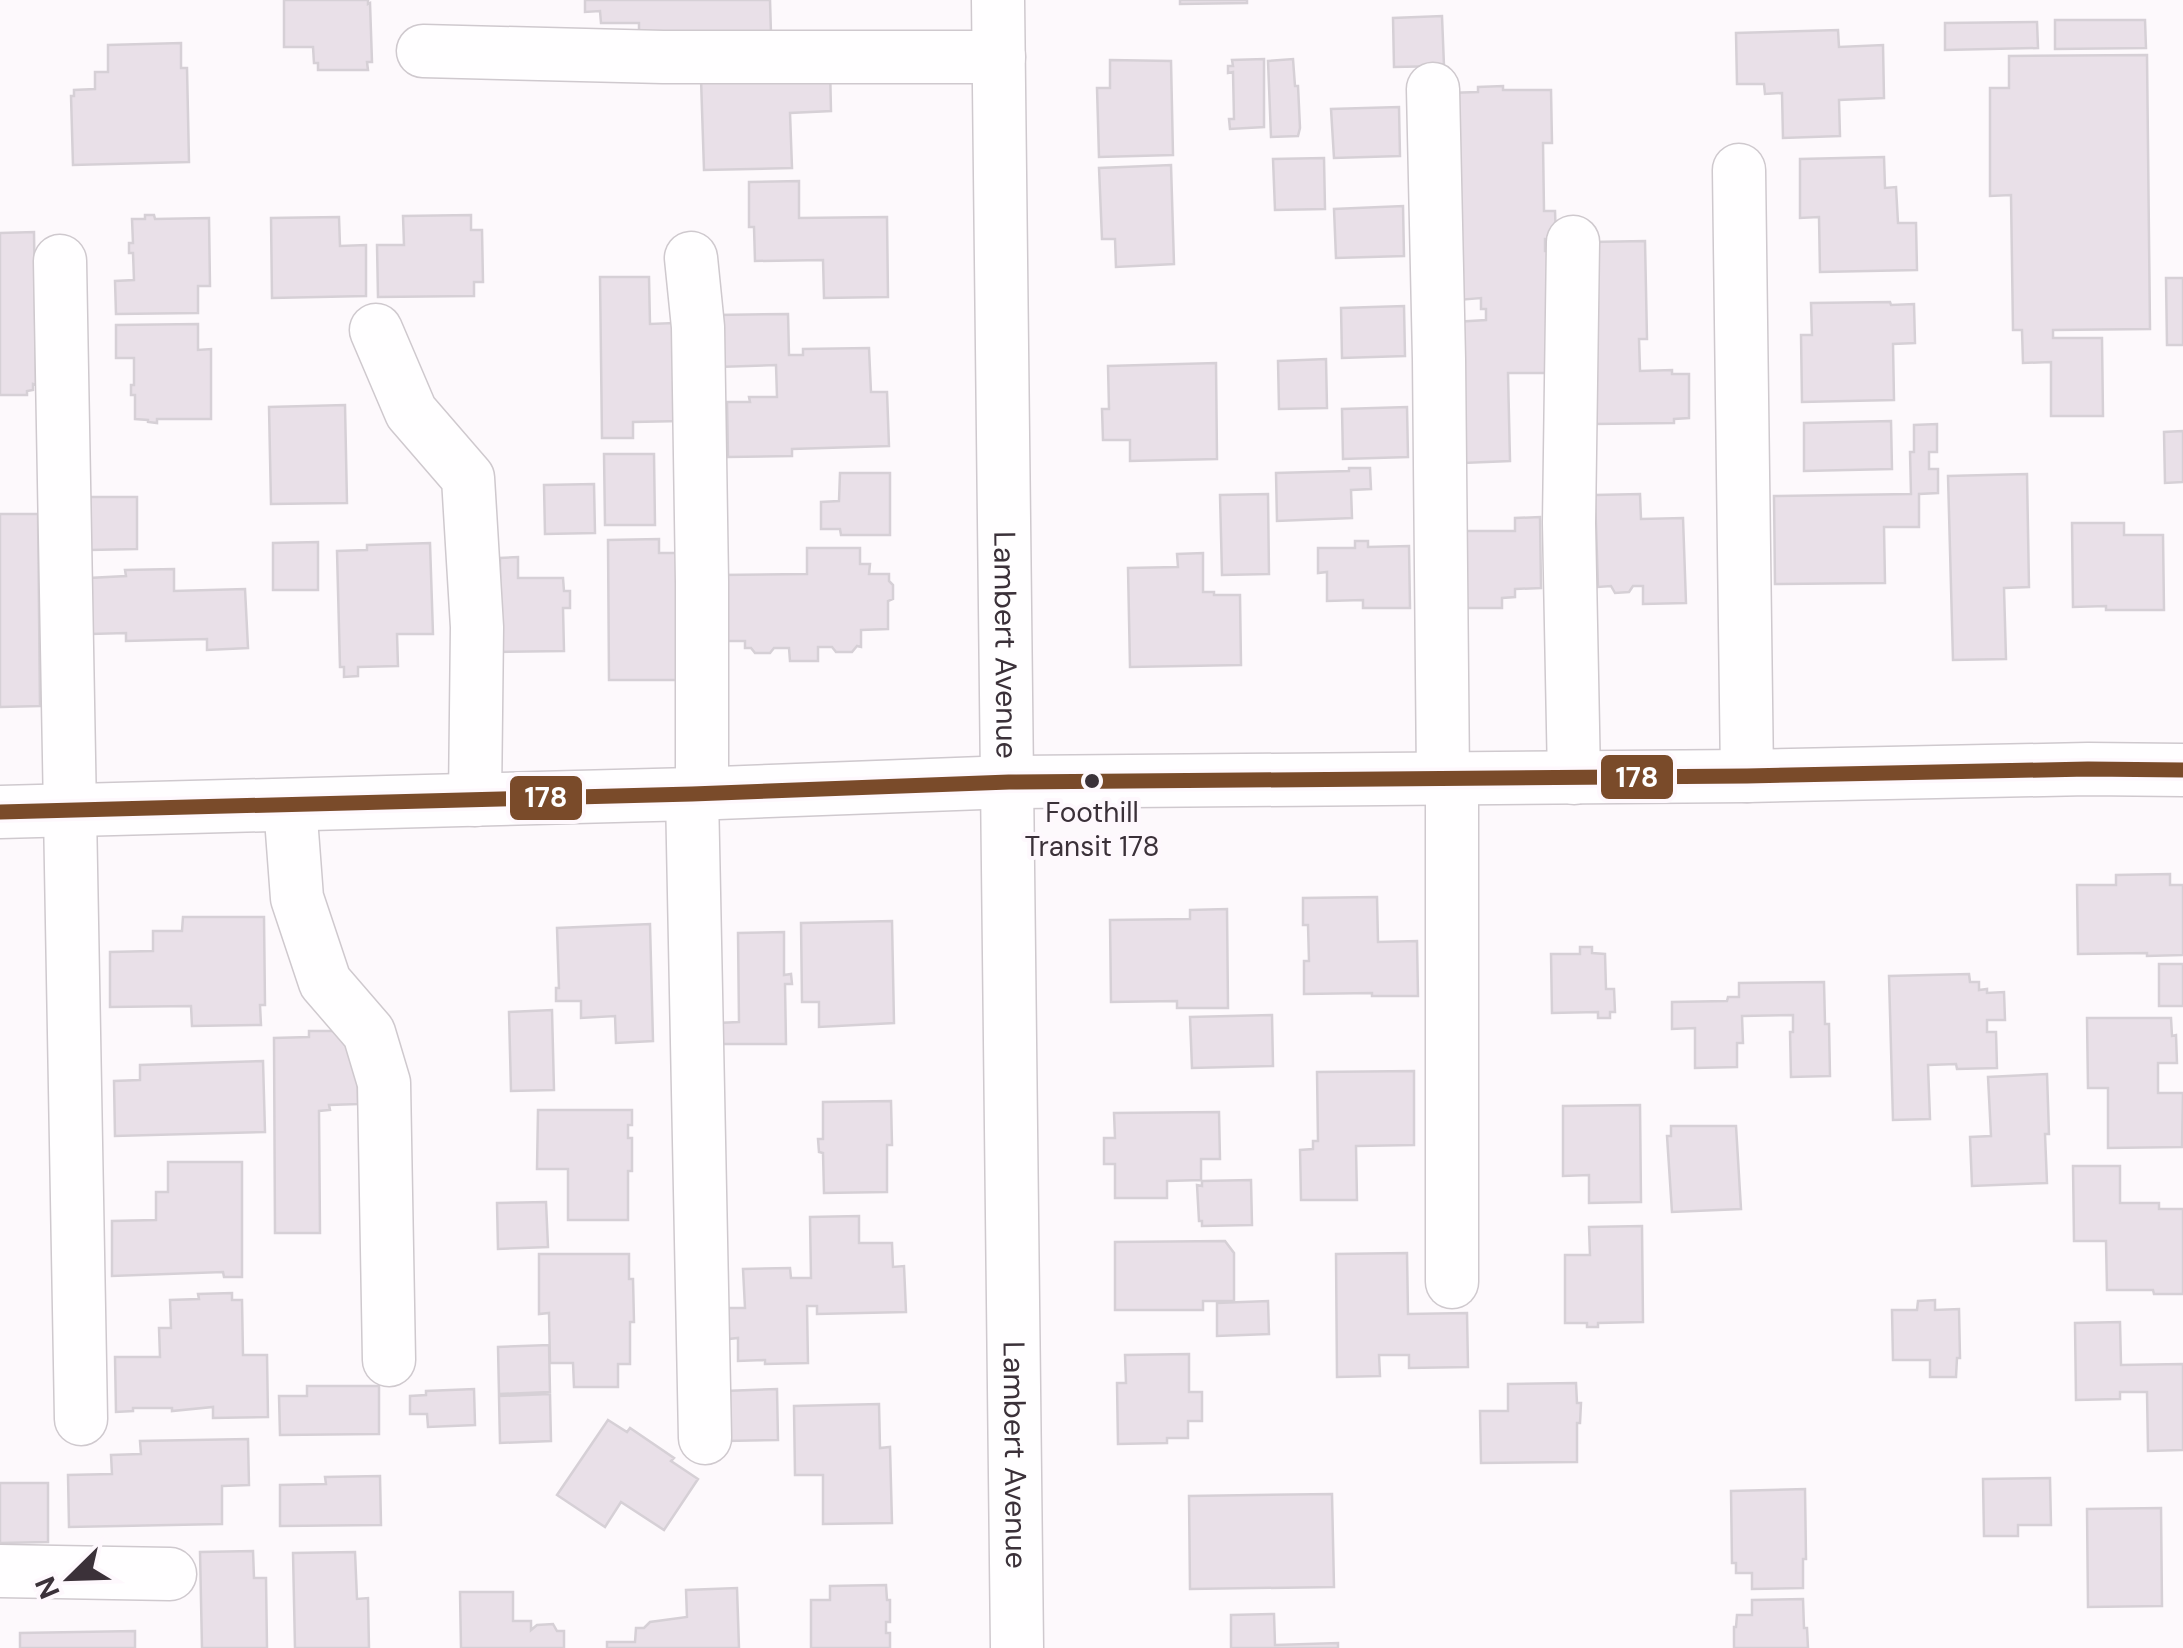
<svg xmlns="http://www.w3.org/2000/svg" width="2183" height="1648" font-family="'DM Sans',sans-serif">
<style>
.building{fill:#e9e0e8;stroke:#d6d0d6;stroke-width:2.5}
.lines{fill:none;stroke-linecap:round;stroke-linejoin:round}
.minor-casing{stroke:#cfc9ce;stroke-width:55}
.minor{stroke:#fffeff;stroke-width:52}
.bus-1-casing{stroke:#fef8fd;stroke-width:22}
.bus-1{stroke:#7a4b2a;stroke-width:15}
.bus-dot{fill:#3b3139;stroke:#fef8fd;stroke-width:4}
.labels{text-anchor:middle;stroke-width:8;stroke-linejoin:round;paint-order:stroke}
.bus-label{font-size:28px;fill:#3b3139;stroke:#fef8fd}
.street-label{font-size:30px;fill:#3b3139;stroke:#fef8fd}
.line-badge{stroke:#fef8fd;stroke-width:4}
.badge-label{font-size:28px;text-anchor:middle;font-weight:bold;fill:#fff}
</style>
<rect width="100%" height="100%" fill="#fdf9fc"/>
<path class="building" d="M284,0H368V4L370,3L372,62H367L368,70H318V63H314L313,47H284Z
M585,0H770L771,34H639V23H601L600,11L585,12Z
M1180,0H1247V3L1180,4Z
M1442,16L1444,66L1394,67L1393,18Z
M2055,20H2145L2146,48L2055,49Z
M2037,22L2038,48L1945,50V23Z
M1838,30L1839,47L1883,45L1884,98L1839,100L1840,136L1783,138L1782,93L1765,94L1764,84H1737L1736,33Z
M181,43V68H187L189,162L73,165L71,96H74V90L95,89V72H108V45Z
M2147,55L2150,329L2053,330V338H2102L2103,416H2051V362L2023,363L2022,330H2013L2011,195L1990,196V88H2009V56Z
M1264,59V127L1230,129L1229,119H1234L1233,72L1228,73V66H1233L1232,60Z
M1293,59L1295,86H1298L1300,128L1298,136L1271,137L1268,61Z
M1110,60L1171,61L1173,155L1099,157L1097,88H1110Z
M830,66L831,111L790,113L792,168L704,170L701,79Z
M1503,86V90H1551L1552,143H1543L1544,211H1555L1556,239H1545V251H1556L1557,373H1508L1510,461L1463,463L1454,322L1486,320V309H1481V298L1458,300L1448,93L1478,92V87Z
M1399,107L1400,156L1334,158L1331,109Z
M1884,157L1885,188L1896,187L1898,223H1916L1917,270L1820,272L1819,217L1800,218V159Z
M1324,158L1325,209L1275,210L1273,159Z
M1171,165L1174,264L1116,267L1115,239H1102L1099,168Z
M799,181V218L887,217L888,297L824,298L823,260L755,261L754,227H749V182Z
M1403,206L1404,256L1336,258L1334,209Z
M145,215H154L155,219L209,218L210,286H198V313L116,314L115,281L134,280L133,253H129V243H133L132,219H145Z
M471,215V230H482L483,282H474V296L378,297L377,245H404L403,216Z
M339,217L340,246L366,245V296L272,298L271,218Z
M34,232L36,385L33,384V390L27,391V395H0V233Z
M1645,241L1647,339H1639L1640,371L1672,370V374H1689V418L1674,419V423L1594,424L1591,242Z
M600,277H649L650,324L674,323L681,421L633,422V438H602Z
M2166,278H2183V345H2167Z
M1890,302L1891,305L1914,304L1915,343L1893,344L1894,400L1802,402L1801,335H1812L1811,303Z
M1404,306L1405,356L1342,358L1341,308Z
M788,314L789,355H803V349L869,348L871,392H887L889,446L792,449V456L728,457L727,402H750L749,397H777L776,365L717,367L716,315Z
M198,324V350L211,349V419H157V423L148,422V420L135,419V395H131V385H134V358H116V325Z
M1326,359L1327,408L1279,409L1278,361Z
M1216,363L1217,459L1130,461V440H1103L1102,409H1109L1108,366Z
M345,405L347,503L271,504L269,407Z
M1407,407L1408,457L1343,459L1342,409Z
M1891,421L1892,469L1804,471V423Z
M1937,424V452H1929V469H1938V493L1919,494V527H1884L1885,583L1775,584L1774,496L1911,494L1910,452H1914V425Z
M2183,431V482L2165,483L2164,432Z
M604,454H654L655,525H605Z
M1349,468H1370L1371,489L1351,490L1352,518L1277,521L1276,473L1349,471Z
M840,473H890V535H841L840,529H821V502L839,501Z
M2027,474L2029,587L2004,588L2006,659L1953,660L1948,476Z
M594,484L595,533L545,534L544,485Z
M1268,494L1269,574L1222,575L1220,495Z
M1640,494L1641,519L1683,518L1686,603L1643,604V586H1633L1629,592L1615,593L1611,586L1598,587L1595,495Z
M90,497H137V549L90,550Z
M0,514H38L40,706L0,707Z
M1540,517L1541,588L1515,589V597L1502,598V608H1464L1463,531H1515V518Z
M2072,523H2124V535H2163L2164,610H2106V606L2073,607Z
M659,539V553H683L684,680H609L608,540Z
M1355,541H1368V547L1409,546L1410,608H1363V600L1327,601V572L1318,573V548H1355Z
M318,542V590H273V543Z
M430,543L433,634H397L398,666L358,667V676L344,677V667H340L337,551L367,550V545Z
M807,548H860V564H870L869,574H889V581L893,585V599L888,601V629L861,630V647L857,646L852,652H836L832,647H818V661H790L789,648H774L770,653H755L751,648H745V641H720L719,575L807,574Z
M1203,553V592H1214V595H1240L1241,665L1130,667L1128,568L1178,567L1177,554Z
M518,557V578H563L564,591H570V608H563L564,651L496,652L495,579H500V558Z
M174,569V591L245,589L248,648L207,650V639L126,641V633L91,634L89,578L126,576L125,570Z
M2170,874V885H2183V955L2147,956V953L2078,954L2077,885H2116V875Z
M1377,897L1378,942L1417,941L1418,996H1372V993L1304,994V961H1309L1308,925H1303V898Z
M1227,909L1228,1008H1177V1001L1111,1002L1110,920L1190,919V910Z
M183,917H264L265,1005H260L261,1025L192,1026L191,1006L110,1007V952L153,951V931H182Z
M892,921L894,1023L819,1027V1002H802L801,923Z
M650,924L653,1041L616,1043L615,1016L581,1018V1001H556V988H559L557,928Z
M784,932V975L791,974L792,984H785L786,1044H717V1023L739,1022L738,933Z
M1580,947H1592V953L1605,954L1606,989H1614L1615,1012H1610V1018H1598V1012L1552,1013L1551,954H1580Z
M2159,964H2183V1006H2159Z
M1969,974L1970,982H1979V990L1987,989V993L2004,992L2005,1020H1987V1032H1996L1997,1068L1957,1069L1956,1064L1928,1065L1930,1119L1893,1120L1889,976Z
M1824,982L1825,1024H1829L1830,1076L1791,1077L1790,1032H1793V1015L1742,1016L1743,1043H1737V1067L1695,1068V1028L1672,1029V1002L1727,1001L1728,997H1739V983Z
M552,1010L554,1090L511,1091L509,1012Z
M1272,1015L1273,1066L1192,1068L1190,1017Z
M2087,1018H2171L2172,1036L2176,1035L2177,1063H2158V1093H2183L2182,1147L2108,1148V1088H2088Z
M309,1031H357L358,1104L329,1105L330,1110L319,1111L320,1233H275L274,1038L309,1037Z
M263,1061L265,1132L115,1136L114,1081L140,1080V1065Z
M1414,1071V1145L1356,1146L1357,1200H1301L1300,1150L1313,1149V1141H1318L1317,1072Z
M2047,1074L2049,1134H2045L2047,1183L1972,1186L1970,1137L1991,1136L1988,1077Z
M891,1101L892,1145H887V1192L824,1193L823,1153L819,1152L818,1139H823V1102Z
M1640,1105L1641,1202L1589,1203V1175L1563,1176V1106Z
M538,1110H632V1125H628V1138H632V1171H628V1220H568V1169H537Z
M1219,1112L1220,1159H1201V1180L1167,1181V1198H1115V1164H1104V1138H1115L1114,1113Z
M1671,1126H1736L1741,1209L1672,1212L1667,1136H1671Z
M168,1162H242V1277H224L223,1272L112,1276V1221L156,1220V1192H168Z
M2073,1166H2120V1203H2159V1209H2183V1294H2154L2153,1290H2107L2106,1241H2074Z
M1251,1180L1252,1225L1202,1226V1221H1199L1197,1185L1202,1186V1181Z
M546,1202L548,1247L498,1249L497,1203Z
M859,1216V1243H892L893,1267L904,1266L906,1312L817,1314V1306H807L808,1363L765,1364V1360L738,1361V1338L728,1339L727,1308H745L743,1269L790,1268L791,1278H811L810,1217Z
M1642,1226L1643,1322L1598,1323V1327H1587V1323H1565V1255H1590L1589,1227Z
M1225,1241L1234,1253V1301H1203V1310H1115V1242Z
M1407,1253L1408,1314L1467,1313L1468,1367L1409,1368V1355H1379L1380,1376L1337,1377L1336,1254Z
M539,1254H629V1279H633L634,1322H630V1364H618V1387H574L573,1363H550L549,1313L539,1314Z
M232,1293V1300H242L243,1355H267L268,1417L213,1418V1407L172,1411V1408H133V1411L116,1412L115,1357H160L159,1328H171L170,1300L199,1299L198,1294Z
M1935,1300V1310L1959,1309L1960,1358H1957L1956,1377H1930V1360H1893L1892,1310H1917L1918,1301Z
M1268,1301L1269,1334L1217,1336V1303Z
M2120,1322L2121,1365L2183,1364V1450L2148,1451L2147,1392H2120V1399L2076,1400L2075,1323Z
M549,1345L550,1392L499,1394L498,1347Z
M1189,1354V1392H1202V1421H1188V1438H1167V1443L1118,1444L1117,1383H1126L1125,1355Z
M1576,1383L1577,1403H1581L1580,1423H1577V1462L1481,1463L1480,1411H1508V1384Z
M307,1386H379V1434L280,1435L279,1396H307Z
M474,1389L475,1425L428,1427L427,1414H410V1396L426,1395V1391Z
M777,1389L778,1440L726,1441L725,1391Z
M550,1394L551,1441L500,1443L499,1396Z
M879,1404L880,1448L890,1447L892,1523L823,1524V1475H795L794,1406Z
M608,1420L627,1432L630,1428L674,1458L671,1461L698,1479L664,1530L621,1502L605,1527L557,1495Z
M248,1439L249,1485L222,1486V1524L69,1527L68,1475L112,1474L111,1455L141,1454L140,1441Z
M380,1476L381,1525L280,1526V1485L326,1484L325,1477Z
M2050,1478L2051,1525H2018V1536H1984L1983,1479Z
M0,1483H48V1542L0,1543Z
M1805,1489L1806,1559H1803V1588L1752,1589V1573H1736V1563H1732L1731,1491Z
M1332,1494L1334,1587L1190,1589L1189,1496Z
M2161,1508L2162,1606L2088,1607L2087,1509Z
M253,1551L254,1578H266L267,1648H202L200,1552Z
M355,1552L357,1599L368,1598L369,1648H295L293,1553Z
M886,1585L887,1600H890V1622H886V1633H890V1648H811V1600H830V1586Z
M737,1588L739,1648H607V1642H635L636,1628H644L650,1622L687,1617L686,1590Z
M460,1592H513V1621H531V1630L537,1625L553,1624L557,1631H564V1648H461Z
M1803,1599L1804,1628H1807L1808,1648H1734V1627H1736L1737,1615H1752V1600Z
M1274,1614L1275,1645L1338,1643V1648H1231V1615Z
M135,1631V1648H20V1633Z"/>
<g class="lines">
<defs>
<g id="minor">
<path id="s1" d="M998,0L1017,1648"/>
<path d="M423,51L663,57H999"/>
<path d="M1433,89L1439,359L1443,779"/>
<path d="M1739,170L1747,776"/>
<path d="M1573,242L1569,523L1574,778"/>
<path d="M691,258L698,327L702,582V794"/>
<path d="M60,261L81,1419"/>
<path d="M376,330L411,412L468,478L477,627L475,800"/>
<path d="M1452,779V1282"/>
<path d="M692,794L705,1438"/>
<path d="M290,805L297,898L325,982L369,1033L384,1083L389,1360"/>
<path d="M0,812L692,794L1009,782L1747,776L2088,769L2183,770"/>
<path d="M0,1571L170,1574"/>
</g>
</defs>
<use href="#minor" class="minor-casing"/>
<use href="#minor" class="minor"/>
<defs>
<path id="bus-1" d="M0,812L692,794L1009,782L1747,776L2088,769L2183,770"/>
</defs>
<use href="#bus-1" class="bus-1-casing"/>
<use href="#bus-1" class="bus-1"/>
</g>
<circle class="bus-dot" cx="1092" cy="781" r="9"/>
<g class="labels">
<g class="bus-label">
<text x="1092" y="822">Foothill<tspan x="1092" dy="34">Transit 178</tspan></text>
</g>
<g class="street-label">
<text dy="10" stroke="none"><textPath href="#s1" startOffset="645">Lambert Avenue</textPath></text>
<text dy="10" stroke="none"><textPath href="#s1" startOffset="1455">Lambert Avenue</textPath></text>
</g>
</g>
<g class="line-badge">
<rect x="1599" y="753" width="76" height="48" rx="10" fill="#7a4b2a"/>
<rect x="508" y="774" width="76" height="48" rx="10" fill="#7a4b2a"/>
</g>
<g class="badge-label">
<text x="1637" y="787">178</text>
<text x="546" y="807">178</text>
</g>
<g transform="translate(70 1578) rotate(247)" stroke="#fef8fd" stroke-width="8" paint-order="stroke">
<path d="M0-8L18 38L0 25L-18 38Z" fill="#3b3139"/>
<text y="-15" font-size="28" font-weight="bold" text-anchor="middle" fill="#3b3139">N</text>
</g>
</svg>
